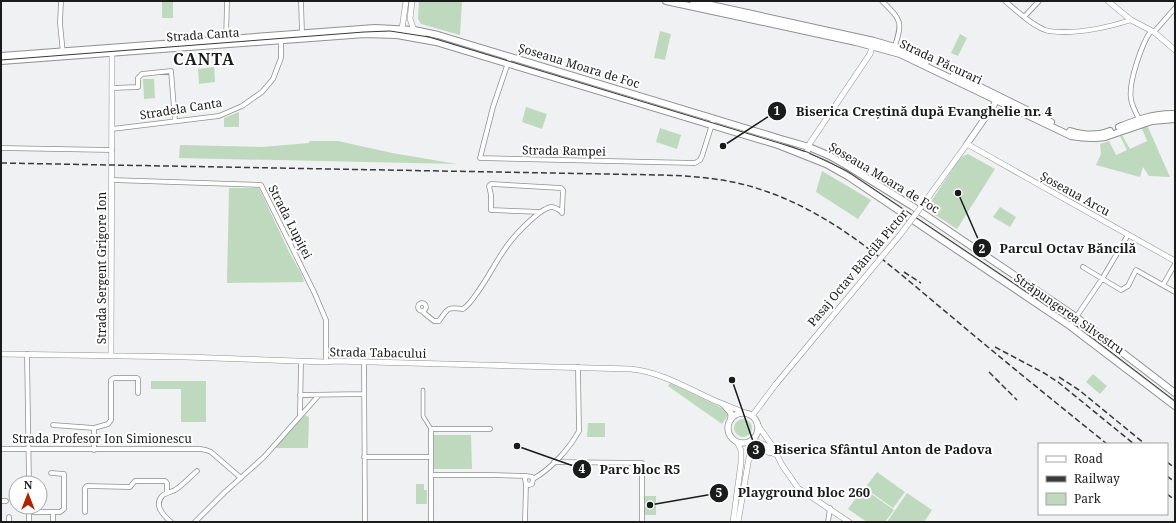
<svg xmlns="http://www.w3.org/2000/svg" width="1176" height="523" font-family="'Noto Serif',serif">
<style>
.green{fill:#bed9bd}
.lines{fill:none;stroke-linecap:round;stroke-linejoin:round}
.pedestrian-casing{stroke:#8f9091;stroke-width:4.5}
.minor-casing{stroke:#8f9091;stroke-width:5.5}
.tertiary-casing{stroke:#8f9091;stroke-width:6}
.secondary-casing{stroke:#8f9091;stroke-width:7}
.primary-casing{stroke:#8f9091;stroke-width:8}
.pedestrian{stroke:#fff;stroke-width:3}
.minor{stroke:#fff;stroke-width:4}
.tertiary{stroke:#fff;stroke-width:5}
.secondary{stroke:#fff;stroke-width:5.5}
.primary{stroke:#fff;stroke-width:6}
.tram{stroke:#393a3a;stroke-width:1}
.rail{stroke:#393a3a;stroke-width:1.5;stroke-dasharray:6 3;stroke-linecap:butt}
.tertiary-bridge-casing{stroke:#8f9091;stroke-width:6;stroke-linecap:butt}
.tertiary-bridge{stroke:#fff;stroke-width:5}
.labels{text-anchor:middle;stroke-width:4;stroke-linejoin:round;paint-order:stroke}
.street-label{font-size:12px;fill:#1a1b1b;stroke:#fff}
.district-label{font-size:16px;font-weight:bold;letter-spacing:1px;fill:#1a1b1b;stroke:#fff}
.leader{fill:none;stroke:#1a1b1b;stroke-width:1.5}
.callout-dot{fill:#1a1b1b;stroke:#fff;stroke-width:1.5}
.mark-label{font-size:12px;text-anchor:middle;font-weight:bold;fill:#fff}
.callout-label{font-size:13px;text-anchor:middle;font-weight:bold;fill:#1a1b1b;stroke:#fff;stroke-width:4;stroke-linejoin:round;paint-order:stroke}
</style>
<rect width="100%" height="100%" fill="#f0f1f2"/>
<path class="green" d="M162,1H173V18H162Z
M419,1H462L460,35L421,24L418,19Z
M660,31L671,34L665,60L654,58Z
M960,34L967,38L958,56L951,53Z
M214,67L215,82L199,84L198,69Z
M143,79H154L155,98L144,99Z
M526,107L547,114L542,129L522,122Z
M239,112V127H224V118Z
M1147,125L1170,177L1149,176L1143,167L1140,177L1096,165L1101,154L1100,144L1109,141L1116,155L1127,150L1120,136L1122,135L1130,149L1147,141L1141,126Z
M660,128L681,135L677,149L656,142Z
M310,141H338L392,153L457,164L179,158L180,145L262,147L309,143Z
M968,154L995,169L957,229L926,209L958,161L963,156Z
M822,171L871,200L858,219L816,192Z
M229,188H259L288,250L302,275L304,282L227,283Z
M1000,207L1016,217L1010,227L993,217Z
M1093,374L1107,386L1100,394L1086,382Z
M151,381H206V422H181V389H151Z
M670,383L724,409L728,415L722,424L668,386Z
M305,415L309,417L308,448H272Z
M734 428a9 9 0 1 1 18 0a9 9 0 1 1-18 0Z
M588,423H605V437H587Z
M434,435H471L472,469H434Z
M877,472L905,492L893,508L865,488Z
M416,484H424V490H427V504H416Z
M863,488L894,510L885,522H867L848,509Z
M907,493L932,510L924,522H887Z
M644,496H656V515H645Z"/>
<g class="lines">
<defs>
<path id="pedestrian" d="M423,390V416L431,429"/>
<path id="minor" d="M61,1L60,23L63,54
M301,1L302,33
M882,1C902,21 903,21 894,49
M1005,1C1017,11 1030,24 1045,30C1051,32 1058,32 1064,32C1087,32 1109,27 1131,20
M1024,17L1039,1
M1154,32L1175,8
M226,41L227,1
M510,57L493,107L480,158L695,163L700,160L702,156L714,118
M113,88L138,87V78L142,74L171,71L175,121
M1139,119C1136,113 1132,106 1131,99C1128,83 1142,43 1151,31
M112,129L219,116L242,106L262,92L273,79L281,58V40
M1,148L112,150
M112,180L261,185L314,292L326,320V362
M541,212L491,210V195L489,186L491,184L561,188L563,190L562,213
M1083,267L1121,290L1128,286L1136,270L1175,292
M1163,285L1175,264
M418 307a4 4 0 1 1 8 0a4 4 0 1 1-8 0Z
M423,311L424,313L434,321H439C448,308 447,307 463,309C469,305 473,299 477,293C488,278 496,261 507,246C514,236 539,209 551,207C555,207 558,209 562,212
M1070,326L1102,279L1128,235
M27,354L29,483
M364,362L365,522
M300,395L364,394
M300,415L301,361
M53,425L94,428
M1,449H200L206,450L211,452L241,478
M94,450V428L108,424L111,420V380L114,378H137L138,379V393
M364,457H431
M554,462L642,463V522
M51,473L64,474V509L60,512H53V522
M431,475H489L526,476
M526,484L529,485L532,484L533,479C551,469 569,449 579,431L578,367
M1,501H6
M29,512H53
M85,512V488L87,486L130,487L135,481H165L167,483V493
M9,517V522
M29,522V507
M171,522C163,515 153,505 163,495C166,493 171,492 175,490C183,485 190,477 197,471
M195,522L225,492L264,457L319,395
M431,522V429H490
M525,522L526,484L525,479L526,476L532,477L533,479
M828,522L830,508"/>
<path id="tertiary" d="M406,1L402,29L405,32L423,37
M412,1L410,19L414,30
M1108,1L1131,20L1154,32L1175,50
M806,156L810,143L870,54L873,44
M927,199L967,144L1175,261
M1,354L186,357L326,362L335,361L631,369C660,372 685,387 711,399C722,404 734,408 745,413
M111,355L112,51
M752,416L776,384
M757,424L773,447L782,465L798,488L849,522
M749,460L754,452L760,448L770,453
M733,522L741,463V450L737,442
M738,522L752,440L765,445L774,454"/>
<path id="secondary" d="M967,144L994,105L998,96
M724,405L731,413V419
M728 428a15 15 0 1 1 30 0a15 15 0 1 1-30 0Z"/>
<path id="primary" d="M666,1L856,42L900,54L1071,136C1083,138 1093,139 1105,137L1152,121L1175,119
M693,1L874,41L905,50L927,61
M1,56L375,28L414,30L438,35L781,139L809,147L830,156L849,167L912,206L1076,317L1175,393
M1,61L365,34L397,35L436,42L778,145L826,164L849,177L1070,326L1175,406
M954,74L1051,122
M1119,127C1137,120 1155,113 1175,114
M1070,131C1083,135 1098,136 1110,131"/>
</defs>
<use href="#pedestrian" class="pedestrian-casing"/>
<use href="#minor" class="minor-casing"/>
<use href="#tertiary" class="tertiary-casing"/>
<use href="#secondary" class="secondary-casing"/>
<use href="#primary" class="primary-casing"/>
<use href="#pedestrian" class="pedestrian"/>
<use href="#minor" class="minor"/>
<use href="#tertiary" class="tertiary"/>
<use href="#secondary" class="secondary"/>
<use href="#primary" class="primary"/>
<path class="tram" d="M1,60L364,32L390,31L429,37L779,143L807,152L847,171L1073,323L1175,401"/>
<path class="rail" d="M1,163L661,175C697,176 733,179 768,192C839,217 895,270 952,317C1003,360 1055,402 1107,444
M904,272L921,283
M995,347L1044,373L1058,382L1134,444
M989,372L1017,400
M1059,377L1079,390L1145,444
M1167,462L1175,468
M1167,476L1175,482
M1167,494L1175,500"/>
<defs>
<path id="tertiary-bridge" d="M776,384L900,235L927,199"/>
</defs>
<use href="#tertiary-bridge" class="tertiary-bridge-casing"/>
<use href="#tertiary-bridge" class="tertiary-bridge"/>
</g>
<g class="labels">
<g class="street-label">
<text transform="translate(203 35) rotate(-4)" y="4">Strada Canta</text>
<text transform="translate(941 62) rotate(25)" y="4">Strada Păcurari</text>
<text transform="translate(579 66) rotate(17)" y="4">Șoseaua Moara de Foc</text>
<text transform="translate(181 109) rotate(-9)" y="4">Stradela Canta</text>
<text transform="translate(564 151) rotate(1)" y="4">Strada Rampei</text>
<text transform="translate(884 178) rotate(31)" y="4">Șoseaua Moara de Foc</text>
<text transform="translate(1075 194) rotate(29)" y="4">Șoseaua Arcu</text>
<text transform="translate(290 222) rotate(63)" y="4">Strada Lupiței</text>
<text transform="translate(102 268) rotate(-90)" y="4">Strada Sergent Grigore Ion</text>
<text transform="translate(858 268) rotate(-50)" y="4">Pasaj Octav Băncilă Pictor</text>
<text transform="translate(1069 314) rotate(35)" y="4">Străpungerea Silvestru</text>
<text transform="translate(378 353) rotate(1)" y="4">Strada Tabacului</text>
<text x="102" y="443">Strada Profesor Ion Simionescu</text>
</g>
<g class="district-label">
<text x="204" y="65">CANTA</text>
</g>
</g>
<path class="leader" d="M723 146L777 111M958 193L982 248M732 380L756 450M517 446L582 469M650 505L719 493"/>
<g class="callout-dot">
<circle cx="723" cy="146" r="4"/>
<circle cx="958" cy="193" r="4"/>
<circle cx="732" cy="380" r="4"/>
<circle cx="517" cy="446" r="4"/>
<circle cx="650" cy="505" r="4"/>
<circle cx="777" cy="111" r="10"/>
<circle cx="982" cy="248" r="10"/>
<circle cx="756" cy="450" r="10"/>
<circle cx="582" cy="469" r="10"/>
<circle cx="719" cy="493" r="10"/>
</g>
<g class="mark-label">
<text x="777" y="115">1</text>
<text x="982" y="253">2</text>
<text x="756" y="454">3</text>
<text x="582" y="473">4</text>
<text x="719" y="497">5</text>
</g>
<g class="callout-label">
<text x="924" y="116">Biserica Creștină după Evanghelie nr. 4</text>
<text x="1068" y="253">Parcul Octav Băncilă</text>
<text x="883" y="454">Biserica Sfântul Anton de Padova</text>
<text x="640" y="474">Parc bloc R5</text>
<text x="804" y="497">Playground bloc 260</text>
</g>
<rect width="1176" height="523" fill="none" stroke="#1a1b1b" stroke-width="4"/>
<rect x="1038" y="443" width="130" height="72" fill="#ffffff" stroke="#a3a4a4"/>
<rect x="1046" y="456" width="20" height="6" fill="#ffffff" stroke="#a3a4a4"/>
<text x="1074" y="463" font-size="12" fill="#1a1b1b">Road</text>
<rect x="1046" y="476" width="20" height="6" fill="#393a3a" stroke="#a3a4a4"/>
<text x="1074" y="483" font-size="12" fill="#1a1b1b">Railway</text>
<rect x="1046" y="493" width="20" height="12" fill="#bed9bd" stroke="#a3a4a4"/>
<text x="1074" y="503" font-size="12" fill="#1a1b1b">Park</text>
<g transform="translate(28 495)"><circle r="19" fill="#ffffff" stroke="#a3a4a4"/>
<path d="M0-3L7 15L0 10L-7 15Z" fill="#b02300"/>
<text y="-6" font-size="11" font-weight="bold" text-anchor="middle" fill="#1a1b1b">N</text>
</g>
</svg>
